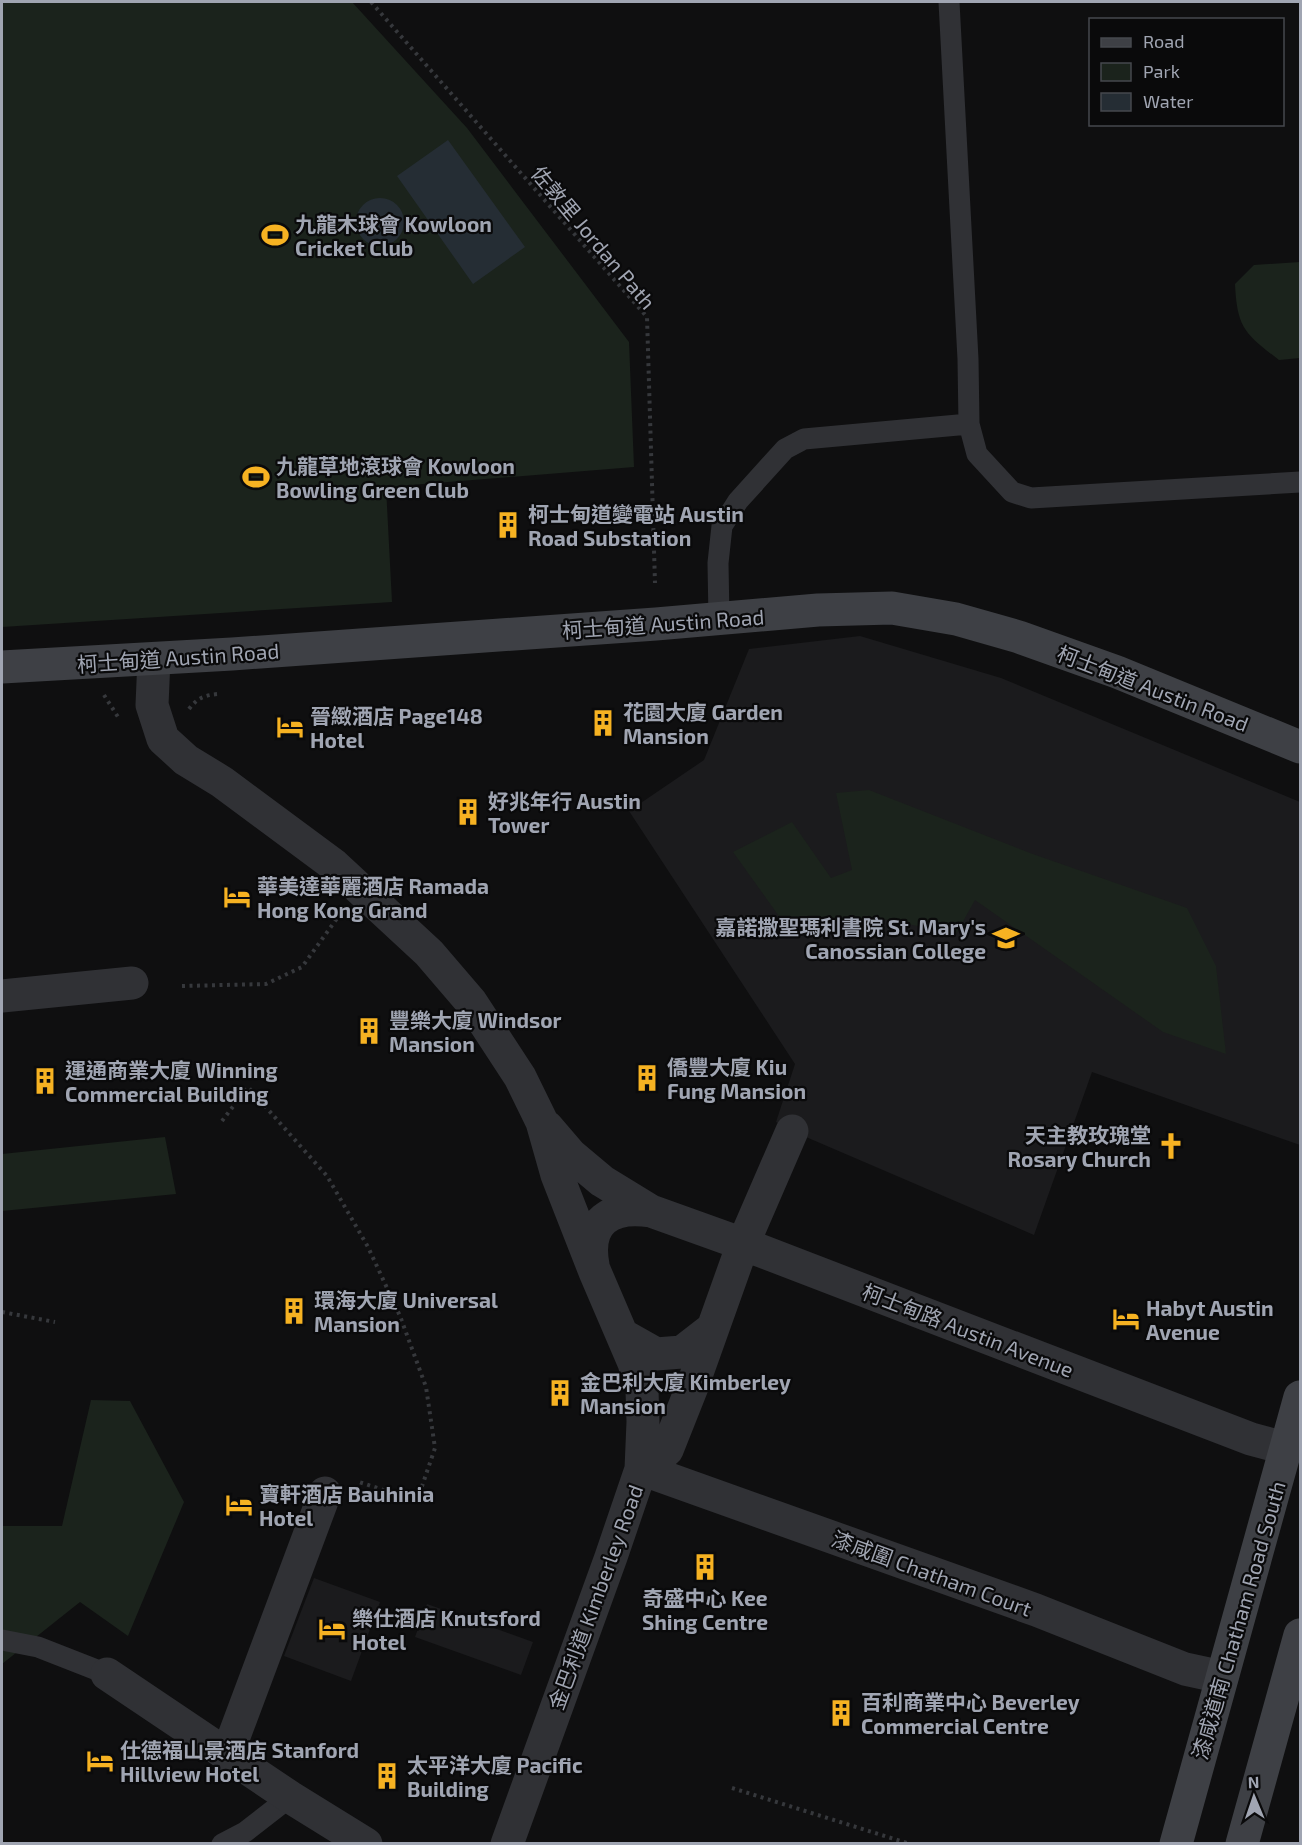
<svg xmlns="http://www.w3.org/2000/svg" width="1302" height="1845" viewBox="0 0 1302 1845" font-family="'Exo 2','Noto Sans TC',sans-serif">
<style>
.built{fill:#1b1b1d}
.green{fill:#1b231c}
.water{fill:#252d34}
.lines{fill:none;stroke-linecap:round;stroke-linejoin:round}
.path{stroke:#36383c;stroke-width:4;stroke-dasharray:3 4.5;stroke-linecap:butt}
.lane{stroke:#303135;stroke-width:21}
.street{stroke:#303135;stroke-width:33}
.secondary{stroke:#3e4045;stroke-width:33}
.labels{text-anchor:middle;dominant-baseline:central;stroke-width:4.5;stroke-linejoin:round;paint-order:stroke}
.poi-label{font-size:21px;font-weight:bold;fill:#a0a5b2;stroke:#0a0a0b;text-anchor:start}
.street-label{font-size:21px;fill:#a0a5b2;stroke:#0a0a0b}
</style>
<rect width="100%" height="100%" fill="#0f0f10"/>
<path class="built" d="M860 636 1001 678 1300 802V1145L1092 1072 1034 1235 792 1131 776 1122 795 1064 629 811 704 760 749 649Z
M314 1578 380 1602 351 1681 284 1656Z
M427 1604 533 1642 521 1675 415 1637Z"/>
<path class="green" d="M2 2H352L467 128 629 342 634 467 386 487 392 602 2 627Z
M1300 262V358L1279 360C1245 334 1237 328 1235 284L1254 265Z
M869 790 1030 853 1187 908 1216 966 1226 1054 1163 1032 975 900 956 934 874 917 786 926 733 852 792 822 831 878 852 870 836 793Z
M165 1137 176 1194 2 1211V1154Z
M91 1400 130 1401 184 1502 128 1636 80 1602 2 1664V1526H62Z"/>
<path class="water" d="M448 140 525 247 473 284 397 176Z
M356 222a24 24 0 1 1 48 0a24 24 0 1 1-48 0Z"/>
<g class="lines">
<path class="path" d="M371 2 647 317 655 583
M104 695 118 717
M189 709C197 698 205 695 218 694
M182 986 266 984 302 967 338 917
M222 1121 248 1087 327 1176 368 1247 400 1316 426 1387 435 1448 417 1501 356 1481
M2 1312 55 1322
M732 1788 910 1844"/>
<path class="lane" d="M949 2 968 359 969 424 977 454 1012 492 1031 498 1300 482
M719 619 718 563 722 526 738 501 785 449 804 439 969 424
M2 1640 38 1647 107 1674
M222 1844 245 1832 290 1797"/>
<path class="street" d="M154 659 152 705 163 739 186 760 222 782 334 865 429 953 471 1002 520 1077 542 1122 557 1175 595 1272 634 1363 642 1390 643 1422 641 1469 611 1557 507 1844
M2 996 132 983
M547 1127 571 1155 602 1181 651 1211
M593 1265C585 1221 611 1205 651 1211L743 1244 1251 1439 1285 1448
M624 1336 656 1354 682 1352 713 1328
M641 1469 1036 1610 1185 1669 1222 1677
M641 1469 667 1450 692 1387 743 1244 792 1131
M107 1674 290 1797 366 1844
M227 1755 325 1493"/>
<path class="secondary" d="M2 667 232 654 656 624 818 610 892 608 956 619 1019 637 1117 672 1300 747
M1176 1844 1300 1397
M1242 1844 1300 1635"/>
</g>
<defs>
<symbol id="stadium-bare" viewBox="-9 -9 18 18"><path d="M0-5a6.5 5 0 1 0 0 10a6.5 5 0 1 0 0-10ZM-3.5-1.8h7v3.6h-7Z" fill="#f6b222" stroke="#0a0a0b" stroke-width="2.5" paint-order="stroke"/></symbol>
<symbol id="building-bare" viewBox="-9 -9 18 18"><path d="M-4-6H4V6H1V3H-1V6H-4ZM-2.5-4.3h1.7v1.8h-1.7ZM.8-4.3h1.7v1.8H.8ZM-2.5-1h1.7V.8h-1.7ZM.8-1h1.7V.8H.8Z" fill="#f6b222" stroke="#0a0a0b" stroke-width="2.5" paint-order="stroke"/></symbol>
<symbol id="hotel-bare" viewBox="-9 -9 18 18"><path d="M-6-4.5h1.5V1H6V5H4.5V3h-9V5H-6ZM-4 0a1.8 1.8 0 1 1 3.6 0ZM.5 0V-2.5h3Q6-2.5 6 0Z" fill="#f6b222" stroke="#0a0a0b" stroke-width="2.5" paint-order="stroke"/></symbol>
<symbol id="school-bare" viewBox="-9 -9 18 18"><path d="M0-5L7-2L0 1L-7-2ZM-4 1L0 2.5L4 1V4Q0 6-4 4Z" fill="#f6b222" stroke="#0a0a0b" stroke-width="2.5" paint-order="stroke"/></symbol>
<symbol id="church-bare" viewBox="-9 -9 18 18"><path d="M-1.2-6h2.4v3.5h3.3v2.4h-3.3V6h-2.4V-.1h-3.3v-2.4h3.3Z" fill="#f6b222" stroke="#0a0a0b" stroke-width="2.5" paint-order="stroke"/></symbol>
</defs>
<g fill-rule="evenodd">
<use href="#stadium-bare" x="256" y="216" width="38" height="38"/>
<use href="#stadium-bare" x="237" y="458" width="38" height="38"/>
<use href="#building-bare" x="489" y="506" width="38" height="38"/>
<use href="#building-bare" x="584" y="704" width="38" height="38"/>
<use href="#hotel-bare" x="271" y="708" width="38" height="38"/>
<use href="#building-bare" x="449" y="793" width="38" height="38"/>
<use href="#hotel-bare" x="218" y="878" width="38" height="38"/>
<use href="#school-bare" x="987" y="919" width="38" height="38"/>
<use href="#building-bare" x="350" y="1012" width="38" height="38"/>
<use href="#building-bare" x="628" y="1059" width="38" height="38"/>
<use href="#building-bare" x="26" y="1062" width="38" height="38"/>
<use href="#church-bare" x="1152" y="1127" width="38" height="38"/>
<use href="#building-bare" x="275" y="1292" width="38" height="38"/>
<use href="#hotel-bare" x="1107" y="1300" width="38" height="38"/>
<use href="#building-bare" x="541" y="1374" width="38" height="38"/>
<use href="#hotel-bare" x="220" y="1486" width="38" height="38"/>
<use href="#building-bare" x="686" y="1548" width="38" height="38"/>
<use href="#hotel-bare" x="313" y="1610" width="38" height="38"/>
<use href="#building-bare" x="822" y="1694" width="38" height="38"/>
<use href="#hotel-bare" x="81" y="1742" width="38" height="38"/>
<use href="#building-bare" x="368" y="1757" width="38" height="38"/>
</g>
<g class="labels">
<g class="poi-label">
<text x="295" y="223">九龍木球會 Kowloon<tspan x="295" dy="24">Cricket Club</tspan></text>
<text x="276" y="465">九龍草地滾球會 Kowloon<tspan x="276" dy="24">Bowling Green Club</tspan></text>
<text x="528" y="513">柯士甸道變電站 Austin<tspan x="528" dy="24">Road Substation</tspan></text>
<text x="623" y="711">花園大廈 Garden<tspan x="623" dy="24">Mansion</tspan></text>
<text x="310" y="715">晉緻酒店 Page148<tspan x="310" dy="24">Hotel</tspan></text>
<text x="488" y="800">好兆年行 Austin<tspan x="488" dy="24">Tower</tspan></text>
<text x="257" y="885">華美達華麗酒店 Ramada<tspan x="257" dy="24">Hong Kong Grand</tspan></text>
<text x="986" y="926" text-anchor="end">嘉諾撒聖瑪利書院 St. Mary's<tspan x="986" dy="24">Canossian College</tspan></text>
<text x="389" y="1019">豐樂大廈 Windsor<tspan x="389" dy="24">Mansion</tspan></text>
<text x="667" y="1066">僑豐大廈 Kiu<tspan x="667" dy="24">Fung Mansion</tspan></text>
<text x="65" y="1069">運通商業大廈 Winning<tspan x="65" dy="24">Commercial Building</tspan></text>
<text x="1151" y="1134" text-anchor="end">天主教玫瑰堂<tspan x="1151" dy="24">Rosary Church</tspan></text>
<text x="314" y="1299">環海大廈 Universal<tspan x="314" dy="24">Mansion</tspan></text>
<text x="1146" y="1307">Habyt Austin<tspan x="1146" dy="24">Avenue</tspan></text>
<text x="580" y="1381">金巴利大廈 Kimberley<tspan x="580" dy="24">Mansion</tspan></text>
<text x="259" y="1493">寶軒酒店 Bauhinia<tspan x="259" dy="24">Hotel</tspan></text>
<text x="705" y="1597" text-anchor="middle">奇盛中心 Kee<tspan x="705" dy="24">Shing Centre</tspan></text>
<text x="352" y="1617">樂仕酒店 Knutsford<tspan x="352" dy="24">Hotel</tspan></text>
<text x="861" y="1701">百利商業中心 Beverley<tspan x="861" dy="24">Commercial Centre</tspan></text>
<text x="120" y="1749">仕德福山景酒店 Stanford<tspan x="120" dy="24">Hillview Hotel</tspan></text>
<text x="407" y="1764">太平洋大廈 Pacific<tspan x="407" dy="24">Building</tspan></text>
</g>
<g class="street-label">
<text transform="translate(594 237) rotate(50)">佐敦里 Jordan Path</text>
<text transform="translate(663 623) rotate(-4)">柯士甸道 Austin Road</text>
<text transform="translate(178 657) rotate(-4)">柯士甸道 Austin Road</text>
<text transform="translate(1153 688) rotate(21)">柯士甸道 Austin Road</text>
<text transform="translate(968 1330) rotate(21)">柯士甸路 Austin Avenue</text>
<text transform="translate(932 1573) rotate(20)">漆咸圍 Chatham Court</text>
<text transform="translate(595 1597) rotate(-70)">金巴利道 Kimberley Road</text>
<text transform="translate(1238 1620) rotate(-74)">漆咸道南 Chatham Road South</text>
</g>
</g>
<rect width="1302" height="1845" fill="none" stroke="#a0a5b2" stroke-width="6"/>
<rect x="1089" y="18" width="195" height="108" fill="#0a0a0b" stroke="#46484e" stroke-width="1.5"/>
<rect x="1101" y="38" width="30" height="9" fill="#3e4045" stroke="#46484e" stroke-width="1.5"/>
<text x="1143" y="48" font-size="18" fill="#a0a5b2">Road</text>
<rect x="1101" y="63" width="30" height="18" fill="#1b231c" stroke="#46484e" stroke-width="1.5"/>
<text x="1143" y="78" font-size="18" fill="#a0a5b2">Park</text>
<rect x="1101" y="93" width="30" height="18" fill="#252d34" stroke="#46484e" stroke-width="1.5"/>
<text x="1143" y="108" font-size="18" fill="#a0a5b2">Water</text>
<g transform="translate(1254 1797) rotate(358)" stroke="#0a0a0b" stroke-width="4.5" paint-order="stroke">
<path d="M0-4.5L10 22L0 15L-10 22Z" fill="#a0a5b2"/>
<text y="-9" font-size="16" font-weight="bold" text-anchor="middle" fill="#a0a5b2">N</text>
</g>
</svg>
